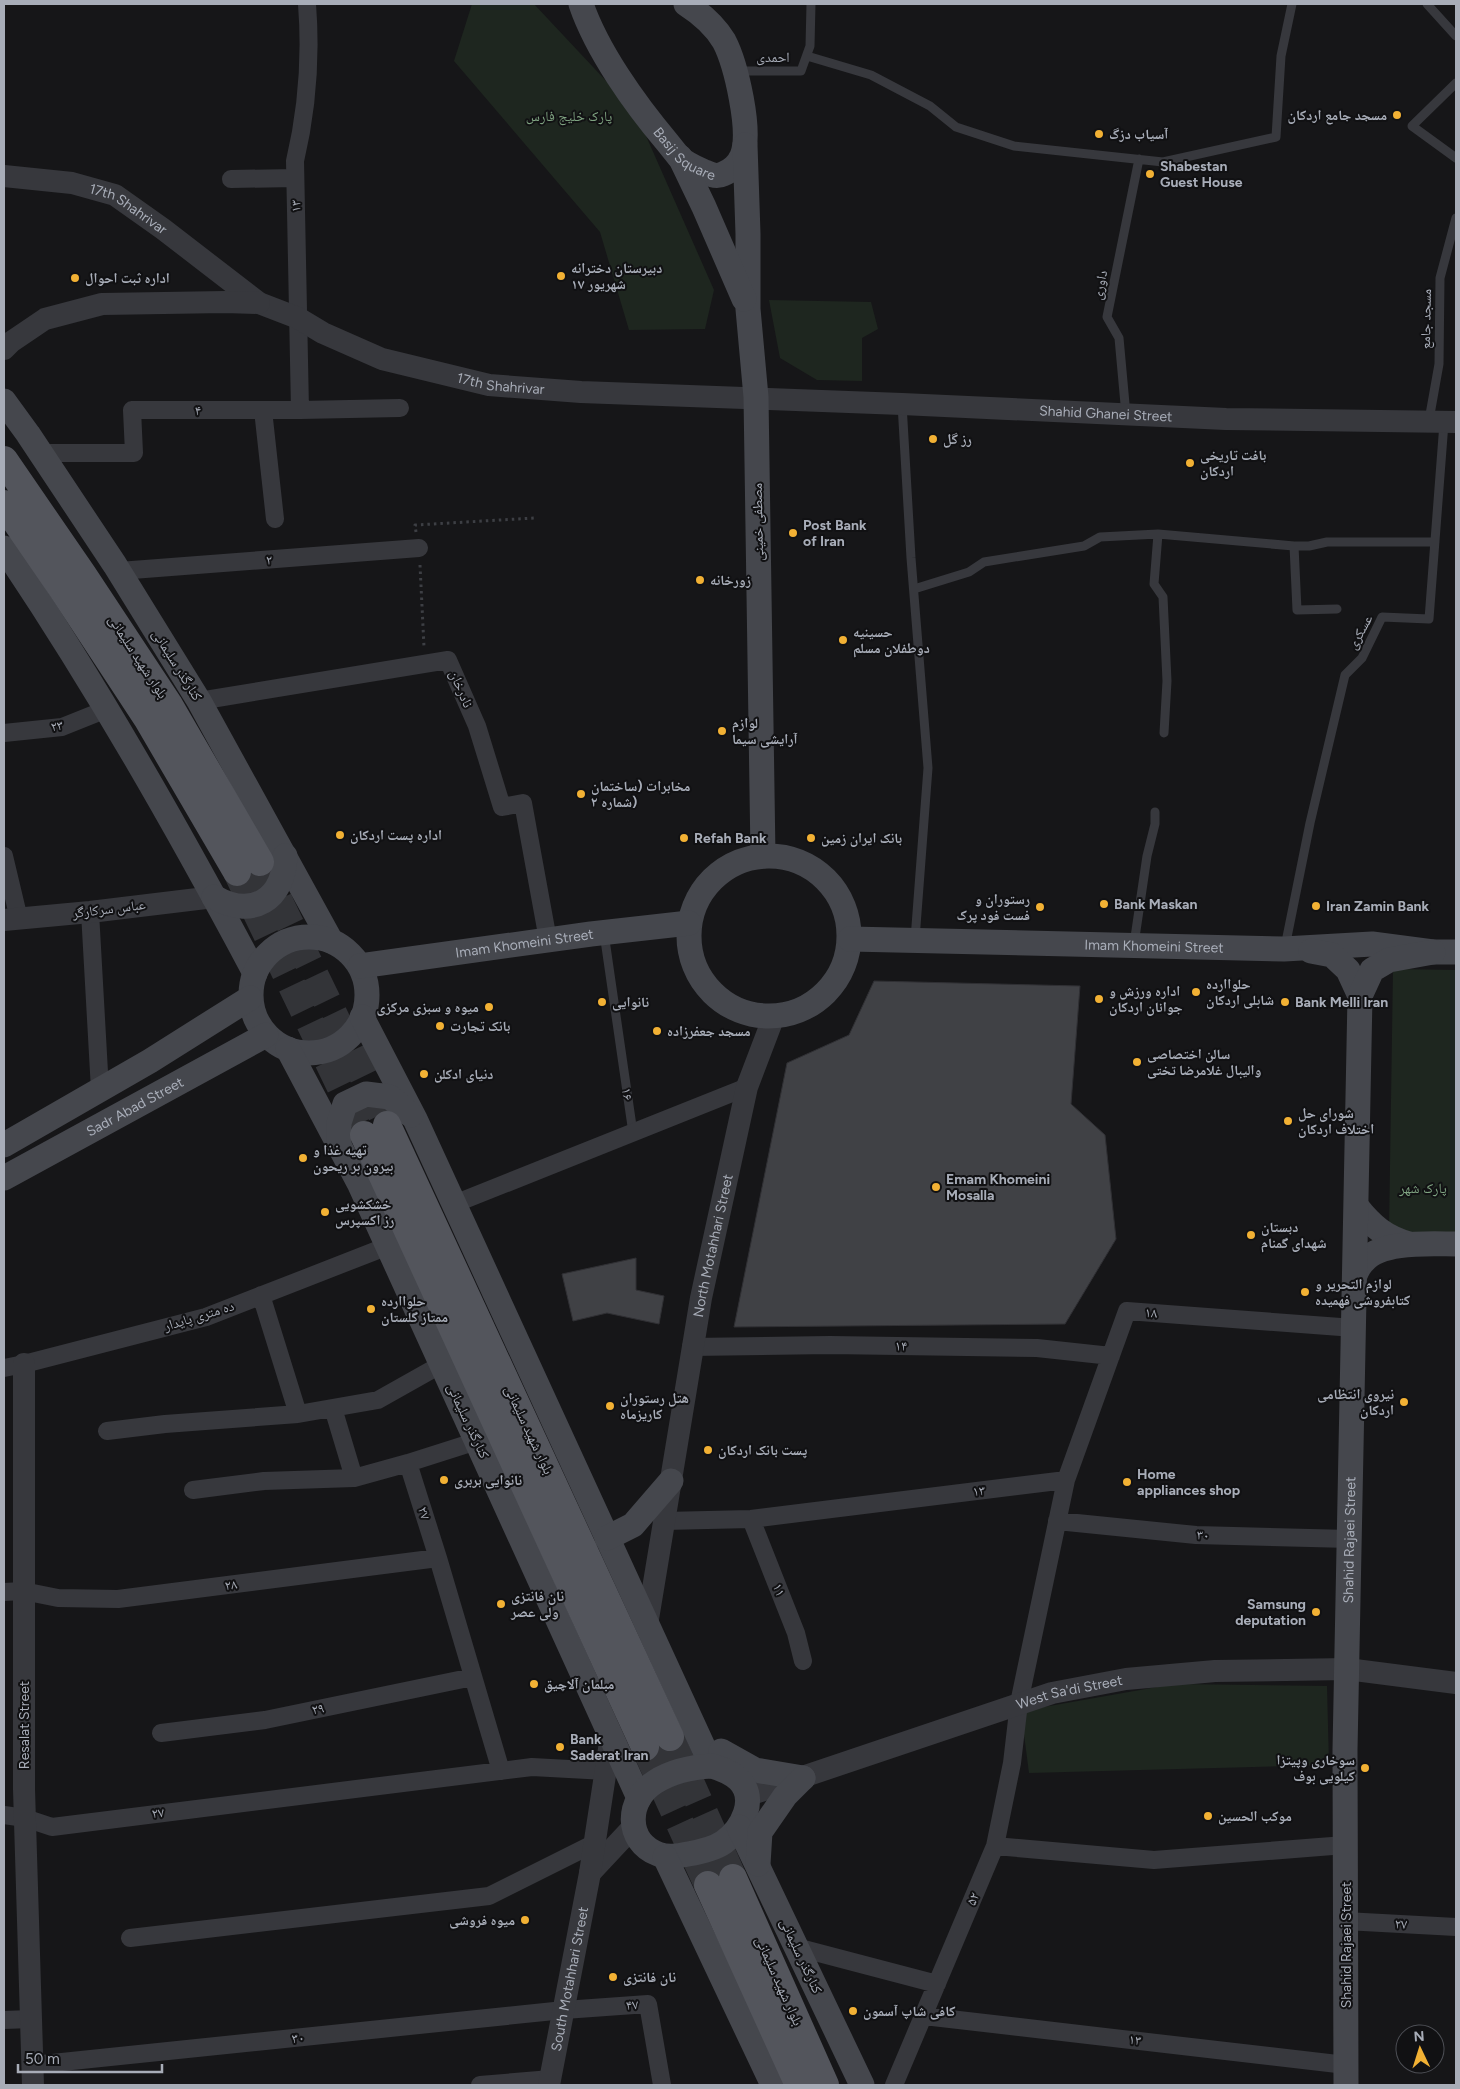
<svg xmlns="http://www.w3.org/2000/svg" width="1460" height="2089" viewBox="0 0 1460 2089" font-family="Figtree,'Noto Naskh Arabic',sans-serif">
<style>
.green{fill:#1e261f}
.building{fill:#404145;stroke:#303034}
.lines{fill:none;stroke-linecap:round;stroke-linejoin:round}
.primary-tunnel{stroke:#333438;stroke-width:28;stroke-dasharray:28 14;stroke-linecap:butt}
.path{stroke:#3d3f44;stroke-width:3;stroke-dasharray:2.5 4;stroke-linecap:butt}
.service{stroke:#37383d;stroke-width:9}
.minor{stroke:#37383d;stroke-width:18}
.tertiary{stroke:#37383d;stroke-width:22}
.secondary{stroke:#45474d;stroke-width:25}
.primary{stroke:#53555c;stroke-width:28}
.poi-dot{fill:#f2b134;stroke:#111113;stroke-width:2}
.labels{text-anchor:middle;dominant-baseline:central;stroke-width:4;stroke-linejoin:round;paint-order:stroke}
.street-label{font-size:14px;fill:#a8adb8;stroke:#111113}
.poi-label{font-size:14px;font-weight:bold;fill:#a8adb8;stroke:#111113;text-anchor:start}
.park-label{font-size:14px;fill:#7fa381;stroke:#111113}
</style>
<rect width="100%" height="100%" fill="#161618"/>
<path class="green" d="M472 4H534L608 83 643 129 714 290 705 329 629 330 600 232 454 61Z
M769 300 871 302 878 329 862 338V381L817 380 780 358Z
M1393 969 1456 970V1236L1389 1231Z
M1174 1684 1327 1686 1329 1765 1029 1773 1021 1711Z"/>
<path class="building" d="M874 981 1080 986 1071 1104 1105 1135 1116 1239 1065 1324 734 1327 787 1063 849 1035Z
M636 1258V1290L664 1296 659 1324 607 1313 573 1321 562 1274Z"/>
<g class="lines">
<path class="primary-tunnel" d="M260 862 387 1125
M237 872 364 1135
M670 1737 733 1878
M645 1747 708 1885"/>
<path class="path" d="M416 532 415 525 535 518
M420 565 424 647"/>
<path class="service" d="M1427 4 1456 36
M807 56 871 75 930 106 956 127 1014 146 1163 162 1276 137 1281 56 1292 4
M735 71H801L810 46 811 4
M1456 83 1412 126 1456 158
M902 404 911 558 928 768 915 939
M1126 415 1119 338 1107 317 1139 159
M1429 420 1439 364 1440 278 1456 218
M1158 534 1154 584 1163 597 1167 681 1164 733
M1294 546H1309L1327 542H1435
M914 589 969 572 984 562 1084 546 1100 537 1158 534 1294 546 1297 610 1337 609
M604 933 633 1133
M1134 944 1147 856 1155 824V812
M1285 947 1310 823 1345 675 1362 658 1382 617 1429 619 1444 423"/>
<path class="minor" d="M231 179 295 178
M263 410 275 519
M300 410 295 161C307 110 311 55 307 4
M41 453H134L132 410H300L400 408
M119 571 419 548
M199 701 448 660 477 726 502 807 523 803 548 940
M4 733 62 727 107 709
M4 856 19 919
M90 912 100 1090
M454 1204 747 1087
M261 1295 298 1414 378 1400 442 1364
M691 1347 830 1345 1037 1348 1111 1356
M4 1368 24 1364 206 1317 388 1246
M333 1408 354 1478
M107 1431 165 1424 298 1414
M408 1463 477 1441
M193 1490 264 1481 354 1478 408 1463 438 1558 501 1771
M751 1519 796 1633 803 1661
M664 1521 751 1519 1066 1480
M1057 1521 1196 1535 1350 1539
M4 1592 23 1591 58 1598 118 1599 438 1558
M161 1733 265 1720 473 1677
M4 1815 25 1818 52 1827 532 1767 606 1771
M995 1846 1154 1860 1345 1845
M1345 1921 1456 1927
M130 1938 489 1896 595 1843
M796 1947 937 1984
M924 2016 1346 2065
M4 2020 31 2019
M33 2065 564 2010 648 2004 662 2085
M480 2085 551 2079
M894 2085 995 1846 1012 1763 1019 1703 1066 1480 1127 1311 1354 1328"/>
<g class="tertiary">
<path id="s1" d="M4 176 72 183 115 195 163 229 259 303 298 318 323 333 382 359 489 385 581 392 902 404 1226 419 1456 422"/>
<path d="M4 349 11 342 45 319 102 304 225 302 259 303"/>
<path d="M4 920 90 912 214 897"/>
<path d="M24 1364V1789L33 2085"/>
<path id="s2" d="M647 1625 701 1298 747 1087 774 1016"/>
<path id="s3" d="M746 1796 1052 1693 1126 1679 1215 1671 1347 1669 1456 1683"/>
<path d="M590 1873 633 1827"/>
<path id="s4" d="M549 2085 590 1873 611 1736"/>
</g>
<g class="secondary">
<path id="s5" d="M581 4C597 51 635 104 667 142 671 147 675 152 679 157 686 164 696 168 705 172 711 175 717 177 723 174 731 171 739 164 742 156 752 132 736 64 724 41 715 26 700 13 686 4"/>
<path d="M745 145 748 234V309L756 397 763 856"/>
<path d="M680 157 704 207 744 299"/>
<path d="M4 401 28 434 115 565 199 701 331 941"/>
<path d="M4 548C97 686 177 827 255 973"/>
<circle cx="769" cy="936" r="80"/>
<path d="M214 897C252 919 284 900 285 856"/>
<circle cx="309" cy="995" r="58"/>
<path id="s6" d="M850 939 1284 949 1372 944 1433 952H1456"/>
<path d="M1311 951 1332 955 1348 970 1360 996"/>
<path id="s7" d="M360 966 591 934 689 923"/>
<path d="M362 1017 415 1119 712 1766"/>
<path d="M288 1049 360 1185 639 1798"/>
<path d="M339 1144V1123L345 1104 366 1094 390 1097 411 1115"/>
<path d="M4 1145 150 1061 250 998"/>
<path id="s8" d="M4 1178 266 1035"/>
<path d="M1357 1207C1372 1226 1385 1237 1409 1244"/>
<path d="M1355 1275C1357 1271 1359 1266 1363 1262 1380 1240 1431 1244 1456 1244"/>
<path d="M607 1538 633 1525 671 1481"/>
<path d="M721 1751 755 1770 803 1778"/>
<path d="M712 1766C722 1769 731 1772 739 1780 758 1799 742 1829 724 1842 714 1849 700 1852 688 1854 678 1856 668 1858 658 1854 625 1841 626 1800 655 1782 672 1771 692 1767 712 1766Z"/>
<path d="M739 1827 862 2085"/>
<path d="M665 1857 773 2085"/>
<path d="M758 1864 760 1832 785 1796 803 1778"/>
<path id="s9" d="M1346 2085 1345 1750 1360 996 1372 970 1389 960 1433 952"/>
</g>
<path class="primary" d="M4 460 83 575 169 705 260 862
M4 504 61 587 147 718 237 872
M387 1125 670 1737
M364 1135 645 1747
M733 1878 825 2085
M708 1885 799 2085"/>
</g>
<g class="poi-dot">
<circle cx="1397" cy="115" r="5"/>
<circle cx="1099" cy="134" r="5"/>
<circle cx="1150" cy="174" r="5"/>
<circle cx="561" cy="276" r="5"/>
<circle cx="75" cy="278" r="5"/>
<circle cx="933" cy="439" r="5"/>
<circle cx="1190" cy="463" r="5"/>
<circle cx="793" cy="533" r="5"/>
<circle cx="700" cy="580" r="5"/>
<circle cx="843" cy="640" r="5"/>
<circle cx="722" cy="731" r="5"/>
<circle cx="581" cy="794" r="5"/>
<circle cx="340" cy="835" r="5"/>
<circle cx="684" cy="838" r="5"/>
<circle cx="811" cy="838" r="5"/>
<circle cx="1104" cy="904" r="5"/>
<circle cx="1316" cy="906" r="5"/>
<circle cx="1040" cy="907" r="5"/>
<circle cx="1196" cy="992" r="5"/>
<circle cx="1099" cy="999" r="5"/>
<circle cx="602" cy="1002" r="5"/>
<circle cx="1285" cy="1002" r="5"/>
<circle cx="489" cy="1007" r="5"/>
<circle cx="440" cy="1026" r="5"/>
<circle cx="657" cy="1031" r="5"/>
<circle cx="1137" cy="1062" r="5"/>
<circle cx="424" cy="1074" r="5"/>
<circle cx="1288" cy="1121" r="5"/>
<circle cx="303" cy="1158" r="5"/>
<circle cx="936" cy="1187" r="5"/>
<circle cx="325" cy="1212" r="5"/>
<circle cx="1251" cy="1235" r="5"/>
<circle cx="1305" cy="1292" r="5"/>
<circle cx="371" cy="1309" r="5"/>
<circle cx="1404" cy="1402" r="5"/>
<circle cx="610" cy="1406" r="5"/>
<circle cx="708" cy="1450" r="5"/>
<circle cx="444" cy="1480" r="5"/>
<circle cx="1127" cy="1482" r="5"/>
<circle cx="501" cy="1604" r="5"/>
<circle cx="1316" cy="1612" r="5"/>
<circle cx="534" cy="1684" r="5"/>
<circle cx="560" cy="1747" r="5"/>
<circle cx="1365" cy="1768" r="5"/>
<circle cx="1208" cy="1816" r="5"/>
<circle cx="525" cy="1920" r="5"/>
<circle cx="613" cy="1977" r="5"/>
<circle cx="853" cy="2011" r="5"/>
</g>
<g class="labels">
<g class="street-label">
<text x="773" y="57">احمدی</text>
<text stroke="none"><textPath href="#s5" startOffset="185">Basij Square</textPath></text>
<text transform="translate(296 206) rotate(-91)">۱۳</text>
<text stroke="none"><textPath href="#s1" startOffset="131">17th Shahrivar</textPath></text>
<text transform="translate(1100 285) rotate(-79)">داوری</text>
<text transform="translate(1426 319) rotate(-89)">مسجد جامع</text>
<text stroke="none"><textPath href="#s1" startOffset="550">17th Shahrivar</textPath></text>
<text x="198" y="410">۴</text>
<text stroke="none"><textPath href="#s1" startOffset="1156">Shahid Ghanei Street</textPath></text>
<text transform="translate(758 522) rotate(-91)">مصطفی خمینی</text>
<text transform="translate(269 560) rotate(-4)">۲</text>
<text transform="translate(1360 632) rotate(-61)">عسکری</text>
<text transform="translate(138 657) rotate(57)">بلوار شهید سلیمانی</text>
<text transform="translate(177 665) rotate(58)">کنارگذر سلیمانی</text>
<text transform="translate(461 689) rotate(67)">نادرخان</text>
<text transform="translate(57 726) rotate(-11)">۲۳</text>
<text transform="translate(109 909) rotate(-7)">عباس سرکارگر</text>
<text stroke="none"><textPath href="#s7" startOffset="166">Imam Khomeini Street</textPath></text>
<text stroke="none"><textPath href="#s6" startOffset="304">Imam Khomeini Street</textPath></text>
<text transform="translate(627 1094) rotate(82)">۱۶</text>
<text stroke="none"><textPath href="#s8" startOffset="149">Sadr Abad Street</textPath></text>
<text stroke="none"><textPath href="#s2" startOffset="385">North Motahhari Street</textPath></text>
<text transform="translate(1151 1313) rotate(4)">۱۸</text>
<text transform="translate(199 1316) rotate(-17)">ده متری پایدار</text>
<text transform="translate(901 1346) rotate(1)">۱۴</text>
<text transform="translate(468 1421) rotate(65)">کنارگذر سلیمانی</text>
<text transform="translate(529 1430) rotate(65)">بلوار شهید سلیمانی</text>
<text transform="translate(979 1491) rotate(-7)">۱۳</text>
<text transform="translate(424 1513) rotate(72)">۲۷</text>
<text transform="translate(1203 1535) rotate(3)">۳۰</text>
<text stroke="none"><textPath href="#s9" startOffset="545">Shahid Rajaei Street</textPath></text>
<text transform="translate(231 1585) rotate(-7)">۲۸</text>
<text transform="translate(779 1590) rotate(68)">۱۱</text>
<text stroke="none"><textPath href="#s3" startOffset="340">West Sa'di Street</textPath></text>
<text transform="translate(318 1709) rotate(-11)">۲۹</text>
<text transform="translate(24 1725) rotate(-90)">Resalat Street</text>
<text transform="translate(158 1813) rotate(-7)">۲۷</text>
<text transform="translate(973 1899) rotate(-67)">۵۲</text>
<text transform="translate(1401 1924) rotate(3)">۲۷</text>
<text transform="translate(1346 1945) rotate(-90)">Shahid Rajaei Street</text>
<text transform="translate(801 1956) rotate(65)">کنارگذر سلیمانی</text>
<text stroke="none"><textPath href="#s4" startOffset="108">South Motahhari Street</textPath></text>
<text transform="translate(779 1981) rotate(66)">بلوار شهید سلیمانی</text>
<text transform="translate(632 2005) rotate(-5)">۴۷</text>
<text transform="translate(298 2038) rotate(-6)">۳۰</text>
<text transform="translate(1135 2040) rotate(7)">۱۳</text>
</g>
<g class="poi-label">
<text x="1387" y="115" text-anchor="end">مسجد جامع اردکان</text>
<text x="1109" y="134">آسیاب دزگ</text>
<text x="1160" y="166">Shabestan<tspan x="1160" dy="16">Guest House</tspan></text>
<text x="571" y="268">دبیرستان دخترانه<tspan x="571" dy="16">۱۷ شهریور</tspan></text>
<text x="85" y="278">اداره ثبت احوال</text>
<text x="943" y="439">رز گل</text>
<text x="1200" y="455">بافت تاریخی<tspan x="1200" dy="16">اردکان</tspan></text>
<text x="803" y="525">Post Bank<tspan x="803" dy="16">of Iran</tspan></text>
<text x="710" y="580">زورخانه</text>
<text x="853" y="632">حسینیه<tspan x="853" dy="16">دوطفلان مسلم</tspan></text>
<text x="732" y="723">لوازم<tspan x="732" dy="16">آرایشی سیما</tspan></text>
<text x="591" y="786">مخابرات (ساختمان<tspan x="591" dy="16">شماره ۲)</tspan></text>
<text x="350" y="835">اداره پست اردکان</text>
<text x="694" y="838">Refah Bank</text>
<text x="821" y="838">بانک ایران زمین</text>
<text x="1030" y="899" text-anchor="end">رستوران و<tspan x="1030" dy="16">فست فود پرک</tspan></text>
<text x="1114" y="904">Bank Maskan</text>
<text x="1326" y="906">Iran Zamin Bank</text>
<text x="1206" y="984">حلواارده<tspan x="1206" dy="16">شابلی اردکان</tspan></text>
<text x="1109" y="991">اداره ورزش و<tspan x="1109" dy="16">جوانان اردکان</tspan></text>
<text x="612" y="1002">نانوایی</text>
<text x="1295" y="1002">Bank Melli Iran</text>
<text x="479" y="1007" text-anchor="end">میوه و سبزی مرکزی</text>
<text x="450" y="1026">بانک تجارت</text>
<text x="667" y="1031">مسجد جعفرزاده</text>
<text x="1147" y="1054">سالن اختصاصی<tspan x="1147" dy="16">والیبال غلامرضا تختی</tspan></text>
<text x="434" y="1074">دنیای ادکلن</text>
<text x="1298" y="1113">شورای حل<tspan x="1298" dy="16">اختلاف اردکان</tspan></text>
<text x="313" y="1150">تهیه غذا و<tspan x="313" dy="16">بیرون بر ریحون</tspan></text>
<text x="946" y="1179">Emam Khomeini<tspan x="946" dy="16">Mosalla</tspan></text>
<text x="335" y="1204">خشکشویی<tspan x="335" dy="16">رز اکسپرس</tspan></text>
<text x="1261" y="1227">دبستان<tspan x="1261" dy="16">شهدای گمنام</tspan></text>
<text x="1315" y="1284">لوازم التحریر و<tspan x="1315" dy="16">کتابفروشی فهمیده</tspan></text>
<text x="381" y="1301">حلواارده<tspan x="381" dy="16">ممتاز گلستان</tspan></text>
<text x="1394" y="1394" text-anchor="end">نیروی انتظامی<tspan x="1394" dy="16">اردکان</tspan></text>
<text x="620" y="1398">هتل رستوران<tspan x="620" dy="16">کاریزماه</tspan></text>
<text x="718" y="1450">پست بانک اردکان</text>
<text x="1137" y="1474">Home<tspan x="1137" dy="16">appliances shop</tspan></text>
<text x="454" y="1480">نانوایی بربری</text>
<text x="511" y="1596">نان فانتزی<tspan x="511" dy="16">ولی عصر</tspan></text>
<text x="1306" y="1604" text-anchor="end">Samsung<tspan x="1306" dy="16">deputation</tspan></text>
<text x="544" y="1684">مبلمان آلاچیق</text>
<text x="570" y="1739">Bank<tspan x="570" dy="16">Saderat Iran</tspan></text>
<text x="1355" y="1760" text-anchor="end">سوخاری وپیتزا<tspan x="1355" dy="16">کیلویی بوف</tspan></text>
<text x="1218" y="1816">موکب الحسین</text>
<text x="515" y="1920" text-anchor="end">میوه فروشی</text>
<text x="623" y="1977">نان فانتزی</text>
<text x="863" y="2011">کافی شاپ آسمون</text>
</g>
<g class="park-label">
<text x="569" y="116">پارک خلیج فارس</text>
<text x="1423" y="1188">پارک شهر</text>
</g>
</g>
<rect width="1460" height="2089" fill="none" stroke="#a8adb8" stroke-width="10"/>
<g transform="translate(1420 2049) rotate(356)"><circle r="24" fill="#111113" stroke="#4d4f55"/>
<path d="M0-4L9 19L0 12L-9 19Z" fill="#f2b134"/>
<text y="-8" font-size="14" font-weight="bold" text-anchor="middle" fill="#a8adb8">N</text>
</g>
<path d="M18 2064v8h144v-8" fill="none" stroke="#a8adb8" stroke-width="2.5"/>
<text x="25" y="2064" font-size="15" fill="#a8adb8" stroke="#111113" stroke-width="4" paint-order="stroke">50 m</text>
</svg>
